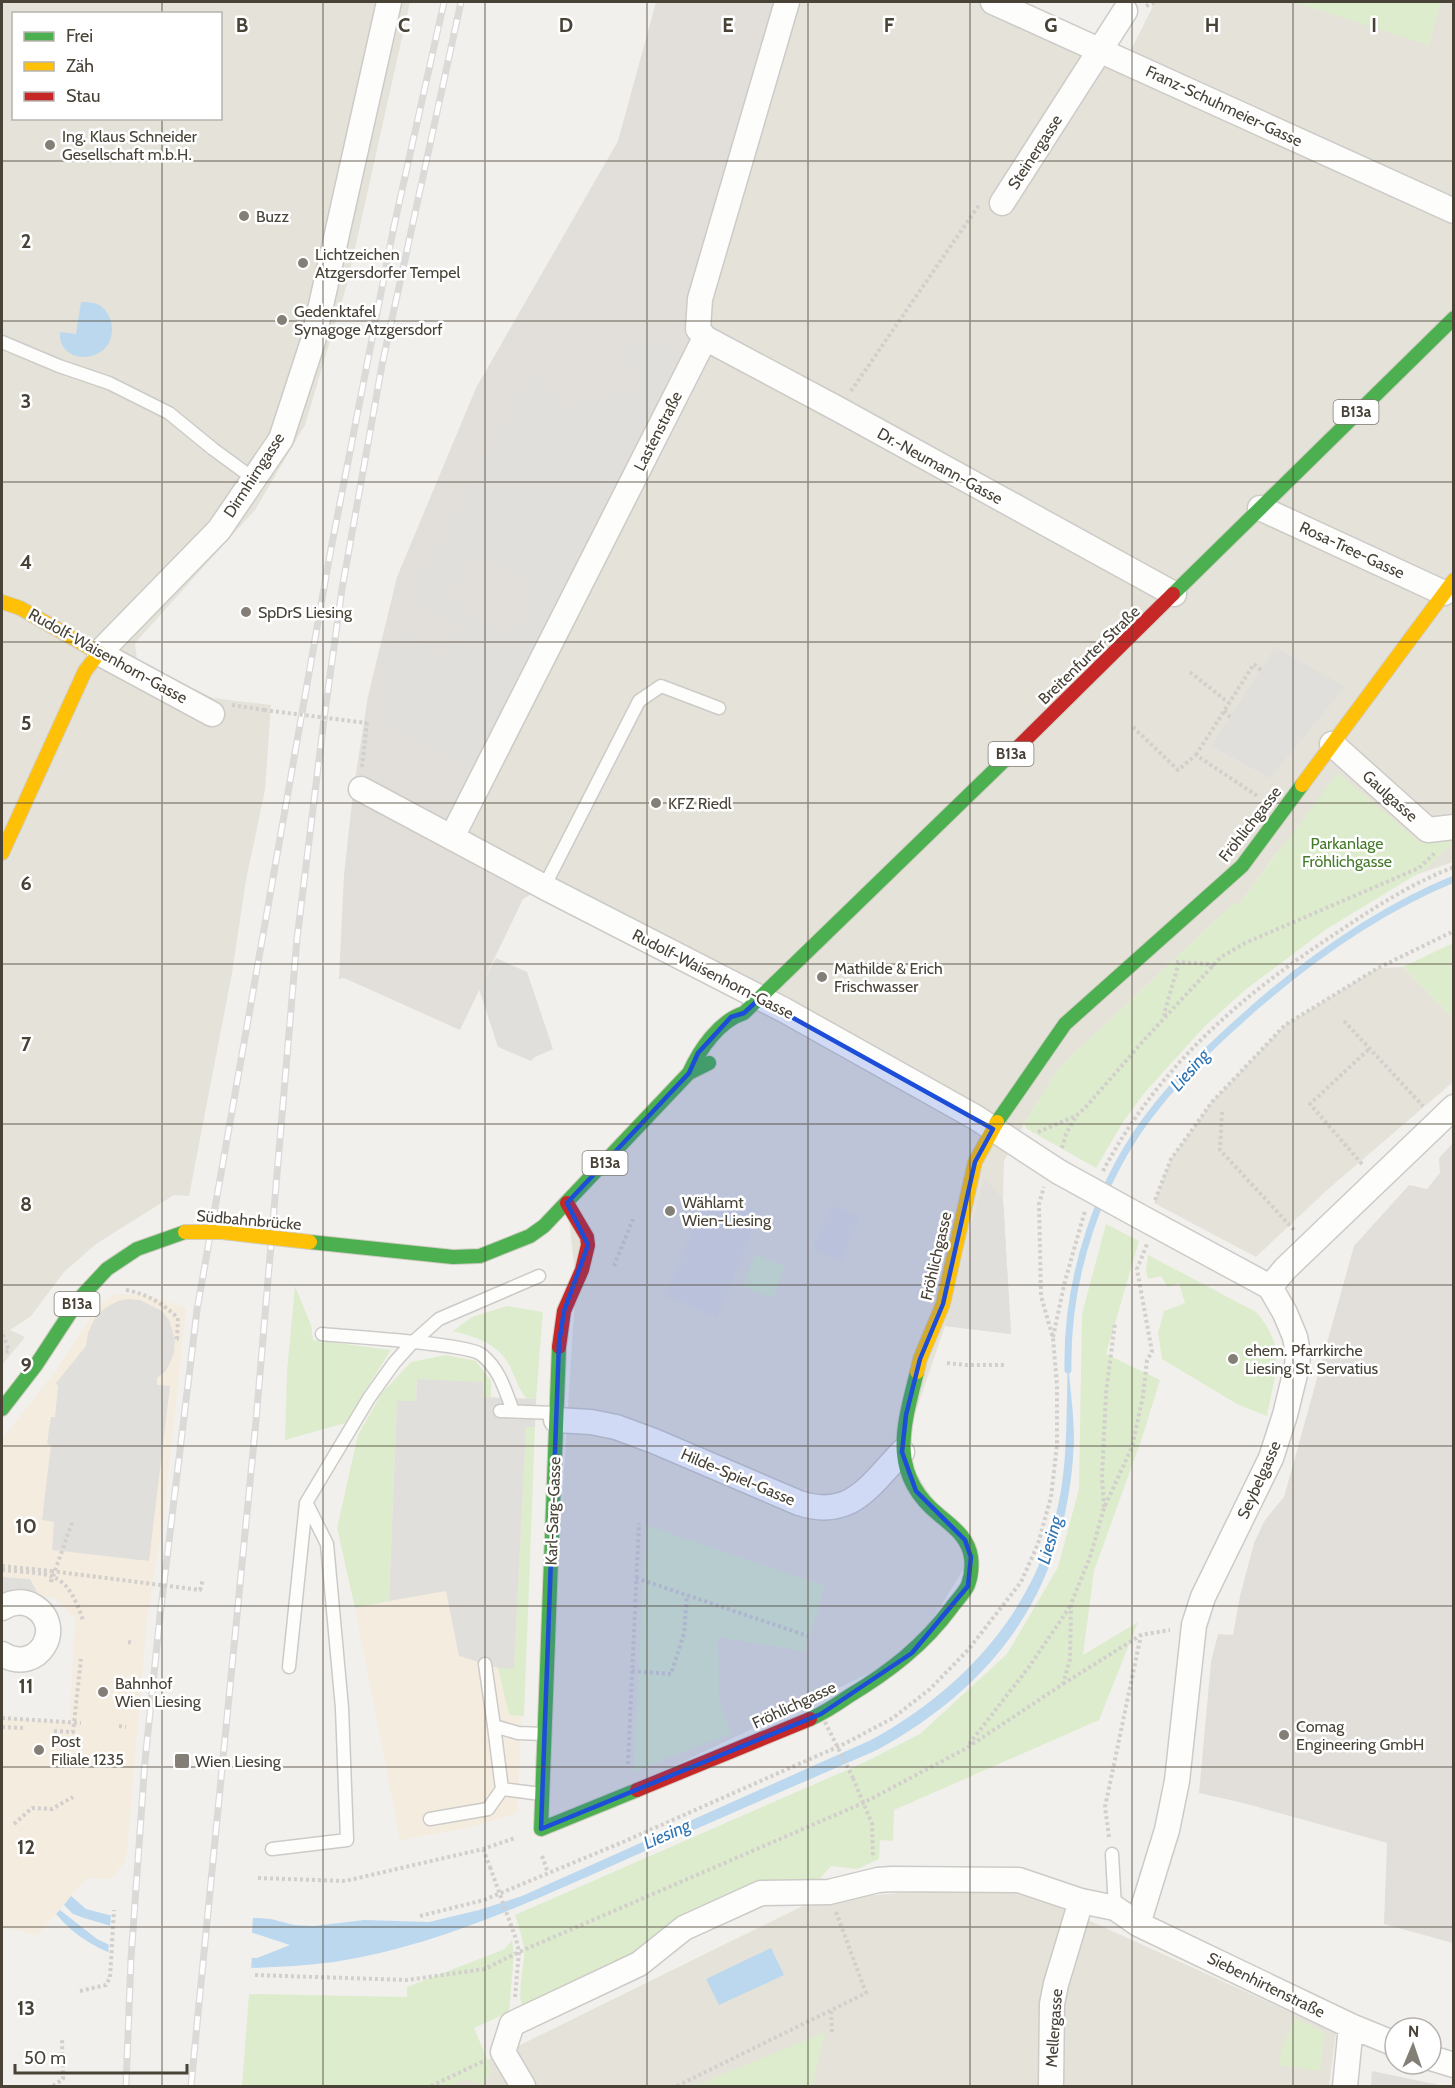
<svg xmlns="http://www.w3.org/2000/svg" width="1455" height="2088" viewBox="0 0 1455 2088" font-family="Cabin,sans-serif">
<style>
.residential{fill:#e5e2d9;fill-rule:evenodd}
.commercial{fill:#f4ecdf}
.industrial{fill:#e2dfda}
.green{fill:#ddeccd}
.parking{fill:#e1dfdc;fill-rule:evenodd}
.water{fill:#bcd8ef}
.pier{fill:#f1f0ec}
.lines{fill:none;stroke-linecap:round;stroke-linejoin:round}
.stream{stroke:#bcd8ef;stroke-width:7}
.lane-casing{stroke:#cdcbc7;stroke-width:15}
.street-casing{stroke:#cdcbc7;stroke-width:27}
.fast-casing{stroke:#d1cdc3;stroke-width:16}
.slow-casing{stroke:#d1cdc3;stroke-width:16}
.jam-casing{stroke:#d1cdc3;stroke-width:16}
.path{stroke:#d2cfcc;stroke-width:4;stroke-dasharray:3 3;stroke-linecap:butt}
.lane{stroke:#fdfdfc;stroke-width:12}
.street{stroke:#fdfdfc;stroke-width:24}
.fast{stroke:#4caf50;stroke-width:14}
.slow{stroke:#ffc107;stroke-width:14}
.jam{stroke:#c62828;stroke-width:14}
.rail-casing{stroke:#dadad9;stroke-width:7}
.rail{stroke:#fff;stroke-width:4.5;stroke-dasharray:14;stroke-linecap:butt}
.street-bridge-casing{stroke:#cdcbc7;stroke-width:27;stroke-linecap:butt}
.slow-bridge-casing{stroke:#d3cdba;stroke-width:16;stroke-linecap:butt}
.path-bridge{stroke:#d2cfcc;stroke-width:4;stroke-dasharray:3 3;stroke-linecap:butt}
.street-bridge{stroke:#fdfdfc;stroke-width:24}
.slow-bridge{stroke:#ffc107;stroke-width:14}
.marked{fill:#1d4ed8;fill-opacity:0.2;stroke:#1d4ed8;stroke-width:4.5;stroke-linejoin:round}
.grid{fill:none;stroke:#484237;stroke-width:1.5;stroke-opacity:0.55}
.poi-dot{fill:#837f76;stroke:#fff;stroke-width:2}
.labels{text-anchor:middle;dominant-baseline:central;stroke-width:5;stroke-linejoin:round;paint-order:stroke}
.shield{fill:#fff;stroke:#7f7b73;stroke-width:1.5}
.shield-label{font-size:15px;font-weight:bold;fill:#484237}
.street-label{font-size:16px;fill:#484237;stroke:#fff}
.poi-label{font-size:16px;fill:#484237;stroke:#fff;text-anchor:start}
.park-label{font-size:16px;fill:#457a2a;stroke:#fff}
.water-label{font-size:18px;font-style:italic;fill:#3176b4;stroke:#fff}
.grid-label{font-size:20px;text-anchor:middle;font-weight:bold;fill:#484237;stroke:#fff;stroke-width:5;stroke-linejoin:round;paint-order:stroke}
</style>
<rect width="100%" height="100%" fill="#f1f0ec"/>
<path class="residential" d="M2 2H410L347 284 305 425 255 510 135 643 137 660 213 698 271 705 265 790 246 880 232 973 189 1196 174 1195 96 1244 64 1272 31 1316 10 1330 25 1337 2 1365ZM14 14H220V118H14Z
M787 2H1004L1129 54 1155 2H1453V862L1312 910 1277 853 1239 904H1233L1061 1066 1026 1120 1004 1161 1003 1199 1011 1334 945 1326 902 1452 971 1557 912 1653 541 1829 576 1281 567 1203 758 999 452 837Z
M1403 967 1453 1018V1082L1326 1191 1256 1257 1154 1203 1171 1159 1212 1102 1285 1025 1378 968Z
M1009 1884 1336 2033 1329 2086H431L514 2048 815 1900Z"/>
<path class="commercial" d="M117 1294 150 1296 186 1308 164 1513 147 1618 126 1860 112 1879 87 1878 37 1935 7 1928 2 1924V1718L73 1722 70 1718 75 1619 55 1598 2 1594V1439L53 1374 102 1302Z
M483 1397 536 1399 517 1813 468 1828 400 1840 355 1608 389 1601Z"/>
<path class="industrial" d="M656 2H787L699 342 452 837 544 887 523 899 460 1030 344 978 339 979 344 875 353 793 368 696 397 577 476 388 618 141Z
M1453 1143V1943L1384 1924 1387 1843 1243 1803 1199 1793 1211 1662 1218 1634 1233 1635 1240 1596 1254 1543 1265 1520 1284 1497 1354 1246 1409 1185 1427 1189 1440 1173 1439 1158Z"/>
<path class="green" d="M1293 2H1441L1429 45Z
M1338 773 1421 843 1424 839 1453 835V842L1427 868 1325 930 1245 990 1205 1026 1146 1091 1123 1122 1096 1168 1027 1129 1024 1124 1026 1120 1061 1066 1233 904H1239Z
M1453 943V1018L1403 967Z
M1106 1224 1139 1241 1106 1354 1160 1380 1143 1435 1094 1571 1083 1655 1138 1622 1099 1720 894 1810 893 1841 880 1840 879 1859 857 1869 831 1866 818 1881 636 1957 537 2005 521 2004C519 1988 522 1974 524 1957 525 1943 519 1928 515 1915L863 1763 920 1734 1007 1654 1058 1567 1079 1489 1082 1314Z
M755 1255 785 1266 773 1298 743 1287Z
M1148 1255 1256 1312C1288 1349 1275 1372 1267 1416L1237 1404 1162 1359 1158 1333 1164 1311 1185 1303 1179 1283 1168 1287 1161 1276 1148 1279 1146 1271Z
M295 1286 311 1325 313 1340 391 1350 345 1423 285 1440 287 1371Z
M507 1306 543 1312 536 1399H527C516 1387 514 1370 504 1357 491 1341 472 1336 453 1331L472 1317Z
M446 1355 476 1361 491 1381V1397H483V1383L417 1379 416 1402 397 1401 389 1601 355 1608 337 1528 358 1435 381 1394 411 1362Z
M526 1426 535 1427 524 1716 509 1715 498 1668H514Z
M646 1525 825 1586 805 1651 718 1637 719 1699 732 1733 634 1771Z
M512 1940 514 1954 509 2012 474 2028 492 2071 483 2085 465 2079 449 2086H242L249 1994 407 1997V1987L505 1949Z
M1295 2018 1325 2033 1320 2071 1279 2065 1282 2047Z
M825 2032 812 2086H695Z"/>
<path class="parking" d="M661 338 679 354 469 771 377 719 395 633 405 634 429 645 428 651 442 657 457 625 407 602 529 374 546 369 555 410 637 390 628 354 620 356 618 348ZM473 553 533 586 528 596 532 598 513 634 449 600Z
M1275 647 1345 687 1270 778 1211 746Z
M496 958 527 972 553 1049 535 1057 531 1061 498 1047 479 989Z
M984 1178 1003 1199 1011 1334 945 1326Z
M708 1191 760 1212 717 1318 665 1296Z
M831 1205 860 1217 841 1262 812 1250Z
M128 1299 140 1300 162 1311 169 1320 175 1339 174 1352 170 1363 165 1372 157 1378V1385L170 1386 149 1561 52 1550 54 1522 42 1520 51 1445 47 1444 49 1429 51 1417H55L58 1386 56 1383 86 1346 88 1333 96 1316 105 1308 118 1301Z
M417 1379 483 1382V1397L536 1399 535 1427H526L514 1669 498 1668 459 1656 446 1591 389 1601 397 1401H416Z
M2 1577 30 1579 39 1595 2 1592Z
M1372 2071 1444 2086H1371Z"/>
<path class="water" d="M81 302C87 302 93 302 99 305 114 314 117 338 103 350 86 364 58 356 60 332L76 334Z
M1068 1362C1070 1387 1074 1414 1074 1439 1069 1583 1001 1682 877 1750 797 1785 716 1820 636 1855 539 1898 440 1946 334 1962 295 1967 256 1968 217 1969 158 1969 96 1962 56 1914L60 1910 97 1939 116 1948 140 1955 257 1958 290 1945 253 1933 118 1928 84 1918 73 1914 64 1905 71 1896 86 1909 109 1915 257 1918 271 1919 294 1925 314 1926 364 1920 429 1922 479 1910 522 1896 871 1740C969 1686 1042 1603 1061 1490 1068 1449 1066 1404 1068 1362Z
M771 1948 784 1975 719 2005 706 1979Z"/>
<path class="pier" d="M111 1913 253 1916 252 1936 118 1931 110 1929Z
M109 1941 141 1952 155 1954 252 1955 251 1971 180 1972 138 1966 108 1957Z"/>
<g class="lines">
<path class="stream" d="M1068 1370C1066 1279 1098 1179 1156 1107 1185 1070 1220 1038 1255 1007 1314 956 1381 909 1454 879"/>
<defs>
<path id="lane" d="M2 342 59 366 109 383 169 413 213 449 254 479
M544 887 639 701 661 686 719 708
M322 1334C349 1337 468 1343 482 1355 500 1370 505 1390 513 1411
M500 1411 555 1413
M485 1664 494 1726
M289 1667 306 1503 369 1398 394 1363 412 1343 439 1319 539 1276
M541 1794 502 1789 494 1726 518 1733 544 1734
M430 1819 488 1809 502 1789
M272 1849 347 1840 342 1708 327 1544 307 1504
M1112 1854 1115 1908"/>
<path id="street" d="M787 2 700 299 698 329 705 338 838 409 1174 594
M993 2 1454 211
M1002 203 1125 11
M1260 508 1444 593
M212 714 99 653 219 530 281 439 313 341 389 2
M1332 744 1428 830 1454 827
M361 789 550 890 784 1010 975 1117 1059 1172
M452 837 705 338
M1139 1216 1270 1287
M1270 1287 1285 1269 1454 1107
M556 1420 591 1422 616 1427 654 1441 799 1503C851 1520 869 1486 902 1452
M2 1608C11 1602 22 1600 33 1606 67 1626 38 1676 2 1654
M1138 1924 1167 1830 1177 1781 1194 1625 1203 1597 1271 1458 1285 1415 1297 1366 1298 1353 1295 1337 1285 1313 1270 1287
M1431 2058 1454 2065
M523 2086 503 2052 512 2024 639 1964 684 1928 761 1893 829 1892 878 1880 892 1879 1019 1880 1081 1901 1115 1908 1138 1924 1351 2026 1395 2044
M1051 2086 1052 2004 1056 1984 1081 1901
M1345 2086 1351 2026"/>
<path id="fast" d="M1173 594 1454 318
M689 1073C700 1049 719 1021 744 1013L1011 754
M997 1122 1065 1024 1242 866 1302 785
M310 1242 453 1257 480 1256 530 1236 544 1226 689 1073 709 1063
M559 1347 541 1829 637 1790
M2 1409 36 1365 80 1298 107 1269 137 1249 185 1232
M810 1719C824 1713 836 1705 849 1696 889 1672 924 1645 952 1607 957 1600 965 1592 968 1585 971 1577 972 1565 971 1557 968 1537 953 1527 939 1515 888 1474 903 1427 917 1372"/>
<path id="slow" d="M2 602 20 608 99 653 85 671 2 853
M1302 785 1454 580
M917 1372 920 1359 943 1304 975 1162 997 1122"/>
<path id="jam" d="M1011 754 1173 594
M559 1347 564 1311 582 1270 588 1245 587 1237 567 1203
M637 1790 810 1719"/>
</defs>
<use href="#lane" class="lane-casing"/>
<use href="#street" class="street-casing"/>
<use href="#fast" class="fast-casing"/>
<use href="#slow" class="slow-casing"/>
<use href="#jam" class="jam-casing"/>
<path class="path" d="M1146 6 1156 2
M851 391 979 205
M1190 672 1229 703
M232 705 264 710
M1224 711 1230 717
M1133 727 1178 770 1196 755 1259 797
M1196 755 1254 664 1261 670
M362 767 367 723
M1176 962 1210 964 1214 966
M1166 1016 1164 1014 1179 962
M1344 1021 1423 1106
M1222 1112 1220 1150 1294 1230
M1038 1132 1076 1116 1085 1108 1144 1040 1221 957 1245 943 1419 868 1436 852
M1062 1148 1066 1134 1076 1116
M1362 1164 1310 1104 1370 1048
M1103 1171C1159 1066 1240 996 1338 932 1375 907 1412 883 1454 867
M1155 1200 1171 1159 1212 1102 1285 1025 1378 968 1454 931
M614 1266 633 1219
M126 1290C147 1294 162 1303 178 1318L177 1339H175
M2 1335 4 1337 9 1351 2 1353
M1053 1337 1065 1281 1085 1211
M947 1363 966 1365H1006
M1104 1507 1102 1477 1106 1393 1115 1323
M2 1566 51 1571
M2 1570C51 1575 65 1568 83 1620
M636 1578 808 1636
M51 1582 52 1575
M128 1642 134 1643
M632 1671 671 1674 684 1634 687 1595
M1063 1684 1141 1635 1170 1630
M2 1718 81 1723
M119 1726 126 1727
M2 1727 25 1728
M54 1731 73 1732 81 1659
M969 1744 1029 1667 1071 1605
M628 1764 639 1523
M853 1778 872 1824 873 1858
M14 1824 32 1808 52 1809 73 1797
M1109 1837 1105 1807 1141 1635
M483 1849 490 1867
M542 1856 548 1873
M258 1878 345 1881 483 1849 515 1838
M420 1916 484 1900 623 1842 844 1744 893 1718 930 1689 968 1650 1021 1582 1038 1544 1051 1497 1057 1445V1386L1053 1338 1041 1296 1039 1204 1044 1187
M255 1975 407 1980 485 1969 519 1952 863 1803 965 1749 1063 1684 1070 1659 1071 1604 1090 1557 1104 1508 1132 1447 1143 1396 1147 1360 1152 1352 1137 1269 1147 1244
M80 1991 106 1985 110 1977
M515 1997 519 1952 516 1939
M831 2011 832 2032
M53 2086 63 2079 62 2038
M431 2086 484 2061
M677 2086 866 1993 836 1912"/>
<use href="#lane" class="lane"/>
<use href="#street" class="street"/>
<use href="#fast" class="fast"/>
<use href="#slow" class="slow"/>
<use href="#jam" class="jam"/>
<defs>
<path id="rail" d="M126 2086 131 1959 145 1761 160 1616 197 1310 330 554 394 226 444 2
M191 2086 256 1421 297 939 324 719 342 589 382 365 461 2"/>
</defs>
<use href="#rail" class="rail-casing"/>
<use href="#rail" class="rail"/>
<defs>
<path id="street-bridge" d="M1059 1172 1139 1216"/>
<path id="slow-bridge" d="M185 1232H222L310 1242"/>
</defs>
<use href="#street-bridge" class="street-bridge-casing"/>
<use href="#slow-bridge" class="slow-bridge-casing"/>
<path class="path-bridge" d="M264 710 367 723
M51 1571 200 1590 203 1579
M51 1582 73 1520
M825 1722 853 1778
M490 1867 516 1939
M110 1977 114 1910"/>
<use href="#street-bridge" class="street-bridge"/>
<use href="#slow-bridge" class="slow-bridge"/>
</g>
<path class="marked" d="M759 999 993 1129 975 1162 943 1304 920 1359 906 1415 902 1452 916 1491 965 1540 971 1557 968 1586 912 1653 821 1714 541 1829 559 1343 564 1311 588 1245 567 1203 689 1073 698 1053 731 1017 744 1013Z"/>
<path class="grid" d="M162 2V14M323 2V2086M485 2V2086M647 2V2086M808 2V2086M970 2V2086M1132 2V2086M1293 2V2086M162 118V2086M2 161H1454M2 321H1454M2 482H1454M2 642H1454M2 803H1454M2 964H1454M2 1124H1454M2 1285H1454M2 1446H1454M2 1606H1454M2 1767H1454M2 1927H1454"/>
<g class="poi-dot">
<circle cx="50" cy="145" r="6"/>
<circle cx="244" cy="216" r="6"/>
<circle cx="303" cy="263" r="6"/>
<circle cx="282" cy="320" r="6"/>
<circle cx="246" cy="612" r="6"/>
<circle cx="656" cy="803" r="6"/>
<circle cx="822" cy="977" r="6"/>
<circle cx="670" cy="1211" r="6"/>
<circle cx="1233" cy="1359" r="6"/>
<circle cx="103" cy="1692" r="6"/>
<circle cx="1284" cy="1735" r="6"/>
<circle cx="39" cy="1750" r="6"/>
<rect x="174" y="1753" width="16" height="16" rx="3"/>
</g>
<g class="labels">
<g class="shield">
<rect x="1333.5" y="400" width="45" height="24" rx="4.5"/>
<rect x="988.5" y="742" width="45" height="24" rx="4.5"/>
<rect x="582.5" y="1151" width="45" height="24" rx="4.5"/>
<rect x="54.5" y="1292" width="45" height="24" rx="4.5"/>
</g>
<g class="shield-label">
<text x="1356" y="412">B13a</text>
<text x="1011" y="754">B13a</text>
<text x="605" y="1163">B13a</text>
<text x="77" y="1304">B13a</text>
</g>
<g class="street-label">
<text transform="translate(1224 106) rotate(25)">Franz-Schuhmeier-Gasse</text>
<text transform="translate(1035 152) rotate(-57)">Steinergasse</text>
<text transform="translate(658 431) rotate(-63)">Lastenstraße</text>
<text transform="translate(940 466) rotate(29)">Dr.-Neumann-Gasse</text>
<text transform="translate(254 475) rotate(-57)">Dirmhirngasse</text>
<text transform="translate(1352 550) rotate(25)">Rosa-Tree-Gasse</text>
<text transform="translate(1089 655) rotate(-44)">Breitenfurter Straße</text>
<text transform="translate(108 656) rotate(29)">Rudolf-Waisenhorn-Gasse</text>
<text transform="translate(1390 796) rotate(42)">Gaulgasse</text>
<text transform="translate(1250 824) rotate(-52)">Fröhlichgasse</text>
<text transform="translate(713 974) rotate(27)">Rudolf-Waisenhorn-Gasse</text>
<text transform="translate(249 1220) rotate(5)">Südbahnbrücke</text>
<text transform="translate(936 1256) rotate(-77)">Fröhlichgasse</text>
<text transform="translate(738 1477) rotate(23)">Hilde-Spiel-Gasse</text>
<text transform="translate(1259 1480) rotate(-66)">Seybelgasse</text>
<text transform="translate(553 1511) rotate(-88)">Karl-Sarg-Gasse</text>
<text transform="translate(794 1705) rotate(-25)">Fröhlichgasse</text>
<text transform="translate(1266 1985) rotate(26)">Siebenhirtenstraße</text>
<text transform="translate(1054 2028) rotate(-86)">Mellergasse</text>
</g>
<g class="poi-label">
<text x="62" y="136">Ing. Klaus Schneider<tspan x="62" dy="18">Gesellschaft m.b.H.</tspan></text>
<text x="256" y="216">Buzz</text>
<text x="315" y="254">Lichtzeichen<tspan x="315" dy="18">Atzgersdorfer Tempel</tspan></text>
<text x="294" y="311">Gedenktafel<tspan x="294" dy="18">Synagoge Atzgersdorf</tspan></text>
<text x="258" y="612">SpDrS Liesing</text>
<text x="668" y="803">KFZ Riedl</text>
<text x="834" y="968">Mathilde &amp; Erich<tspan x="834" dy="18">Frischwasser</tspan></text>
<text x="682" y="1202">Wählamt<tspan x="682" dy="18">Wien-Liesing</tspan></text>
<text x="1245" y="1350">ehem. Pfarrkirche<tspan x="1245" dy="18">Liesing St. Servatius</tspan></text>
<text x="115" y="1683">Bahnhof<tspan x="115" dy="18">Wien Liesing</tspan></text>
<text x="1296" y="1726">Comag<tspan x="1296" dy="18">Engineering GmbH</tspan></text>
<text x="51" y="1741">Post<tspan x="51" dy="18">Filiale 1235</tspan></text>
<text x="195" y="1761">Wien Liesing</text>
</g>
<g class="park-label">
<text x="1347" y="843">Parkanlage<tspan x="1347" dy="18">Fröhlichgasse</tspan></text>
</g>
<g class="water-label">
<text transform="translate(1190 1070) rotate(-49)">Liesing</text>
<text transform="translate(1050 1540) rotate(-74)">Liesing</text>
<text transform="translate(667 1834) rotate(-24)">Liesing</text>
</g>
</g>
<g class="grid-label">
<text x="242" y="32">B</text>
<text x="404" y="32">C</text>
<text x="566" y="32">D</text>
<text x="728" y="32">E</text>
<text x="889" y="32">F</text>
<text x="1051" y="32">G</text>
<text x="1212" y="32">H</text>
<text x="1374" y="32">I</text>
<text x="26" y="248">2</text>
<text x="26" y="408">3</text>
<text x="26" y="569">4</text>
<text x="26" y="730">5</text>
<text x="26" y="890">6</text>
<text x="26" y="1051">7</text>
<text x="26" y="1211">8</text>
<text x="26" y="1372">9</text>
<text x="26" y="1533">10</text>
<text x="26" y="1693">11</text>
<text x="26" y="1854">12</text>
<text x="26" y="2015">13</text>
</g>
<rect width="1455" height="2088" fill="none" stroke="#484237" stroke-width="6"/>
<rect x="12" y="12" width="210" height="108" fill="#ffffff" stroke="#b6b3af" stroke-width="1.5"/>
<rect x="24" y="32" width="30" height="9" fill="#4caf50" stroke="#b6b3af" stroke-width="1.5"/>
<text x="66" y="42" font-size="18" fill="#484237">Frei</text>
<rect x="24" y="62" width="30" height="9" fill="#ffc107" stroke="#b6b3af" stroke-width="1.5"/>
<text x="66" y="72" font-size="18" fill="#484237">Zäh</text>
<rect x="24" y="92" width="30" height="9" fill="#c62828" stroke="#b6b3af" stroke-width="1.5"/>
<text x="66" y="102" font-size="18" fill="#484237">Stau</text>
<g transform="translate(1413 2046) rotate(2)"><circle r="28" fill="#ffffff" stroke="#b6b3af" stroke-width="1.5"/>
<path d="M0-4.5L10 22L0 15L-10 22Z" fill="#837f76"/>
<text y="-9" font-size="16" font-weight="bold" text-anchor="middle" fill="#484237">N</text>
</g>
<path d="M15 2064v9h172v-9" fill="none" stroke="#484237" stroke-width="3"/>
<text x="24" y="2064" font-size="18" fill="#484237" stroke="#ffffff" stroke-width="4.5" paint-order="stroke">50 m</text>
</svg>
